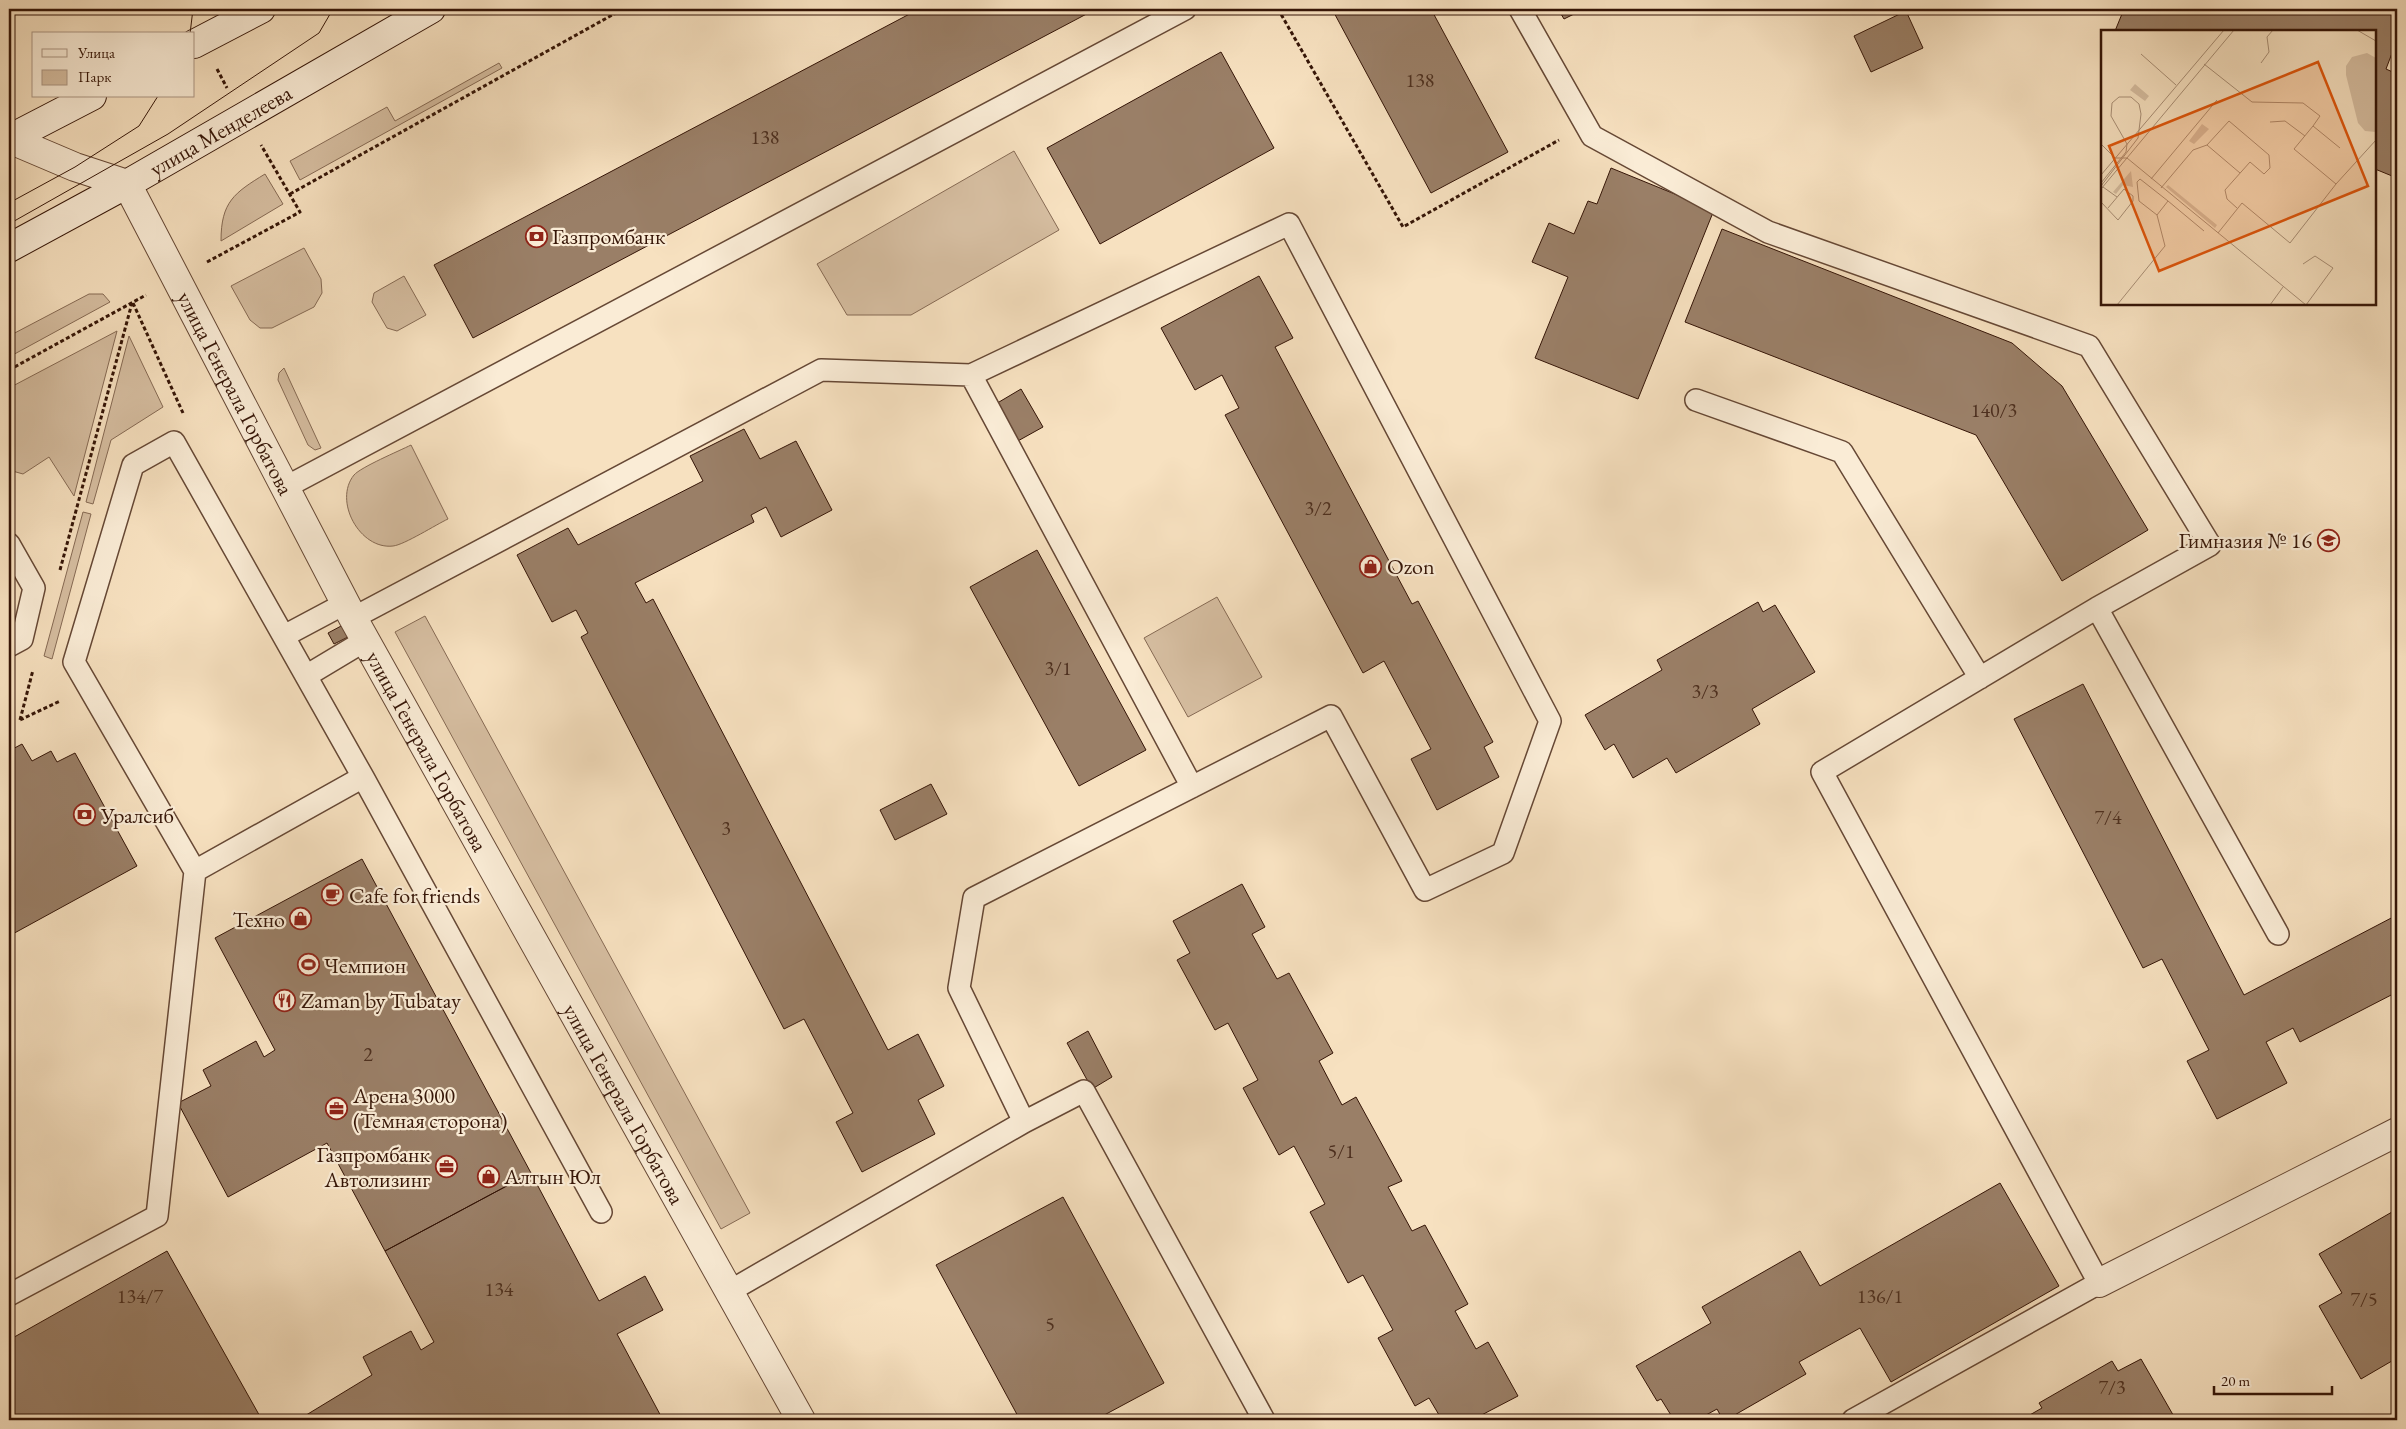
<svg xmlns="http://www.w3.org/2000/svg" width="2406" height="1429" viewBox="0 0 2406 1429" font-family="'EB Garamond',serif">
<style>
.green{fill:#d6bea1;stroke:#866a54}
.building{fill:#9a7f67;stroke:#351507}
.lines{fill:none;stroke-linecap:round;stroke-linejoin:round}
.lane-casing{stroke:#664835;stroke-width:24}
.street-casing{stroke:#664835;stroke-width:30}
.secondary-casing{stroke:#351507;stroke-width:30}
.path{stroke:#351507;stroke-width:3;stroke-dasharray:4 2.5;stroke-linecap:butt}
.lane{stroke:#faecd6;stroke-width:21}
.street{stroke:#faecd6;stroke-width:28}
.secondary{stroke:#faecd6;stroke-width:28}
.tram{stroke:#351507;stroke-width:1}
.labels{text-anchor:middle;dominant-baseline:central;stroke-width:4.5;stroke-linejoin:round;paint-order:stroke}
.number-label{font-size:20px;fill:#4e301f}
.street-label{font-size:22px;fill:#351507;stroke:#faecd6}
.poi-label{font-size:22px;fill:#351507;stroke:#faecd6;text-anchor:start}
.inset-road{fill:none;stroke:#a98f76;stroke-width:1}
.view{fill:#df560c;fill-opacity:0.15;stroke:#df560c;stroke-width:2.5}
.inset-edge{fill:none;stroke:#351507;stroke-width:2.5}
</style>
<rect width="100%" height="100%" fill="#f7e1c0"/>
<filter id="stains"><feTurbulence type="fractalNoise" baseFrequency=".004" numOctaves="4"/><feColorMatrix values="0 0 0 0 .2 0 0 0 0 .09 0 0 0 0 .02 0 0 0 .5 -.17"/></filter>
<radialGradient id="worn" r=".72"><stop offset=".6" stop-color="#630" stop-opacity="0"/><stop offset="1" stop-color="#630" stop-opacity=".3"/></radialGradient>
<path class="green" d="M499 63 502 68 300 180 290 161 387 107 395 121Z
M1014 151 1059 230 911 315H847L817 264Z
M265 174 283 204 221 241C221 202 234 193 265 174Z
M304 248 321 279 322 293 314 307 272 328H260L250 320 231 286Z
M404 276 426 315 397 331 387 328 372 302 374 293Z
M89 294H103L110 302 9 357V336Z
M117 331 74 496 49 457 23 474 9 470V388Z
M129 336 163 407 111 440 93 504 86 502Z
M284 368 321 448 315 450 308 445 278 380 279 373Z
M411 445 448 519C437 524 404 545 393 546 360 550 333 501 354 475 361 467 399 451 411 445Z
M83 512 91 514 52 659 44 656Z
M1217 597 1262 677 1188 717 1144 638Z
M425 616 750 1213 721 1229 395 632Z"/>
<path class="building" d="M919 9H1096L473 338 434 265Z
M1332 9H1431L1508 152 1431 193Z
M1558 9H1584L1564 19Z
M2124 9H2397V40L2386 69 2397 74V178L2375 169V31H2115Z
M1906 11 1923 48 1871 72 1854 36Z
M1221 52 1274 148 1100 244 1047 148Z
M1611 168 1714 210 1638 399 1535 358 1568 277 1532 262 1549 223 1574 234 1588 201 1597 204Z
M1722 229 2012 343 2062 386 2148 530 2062 581 1976 435 1685 322Z
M1259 276 1293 338 1275 347 1412 604 1418 601 1493 742 1484 747 1499 777 1437 810 1411 759 1431 749 1384 661 1363 673 1225 415 1239 408 1222 375 1195 390 1161 328Z
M1021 389 1043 427 1016 442 994 405Z
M744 429 760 459 796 441 832 510 781 537 766 507 751 515 754 522 635 583 646 603 653 599 888 1050 918 1034 944 1086 918 1100 935 1134 862 1172 836 1122 853 1113 804 1019 784 1029 581 637 588 633 576 610 552 622 517 555 568 528 578 545 703 481 690 456Z
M1037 550 1146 750 1079 786 970 587Z
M1758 602 1763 612 1775 605 1815 672 1752 709 1760 724 1676 773 1667 758 1633 778 1614 744 1605 750 1585 715 1662 670 1657 660Z
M343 625 348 637 334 644 328 633Z
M2083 684 2244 995 2397 915V992L2300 1042 2293 1028 2266 1042 2287 1083 2217 1119 2187 1061 2209 1050 2162 959 2143 968 2014 719Z
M22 744 32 761 51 751 57 762 75 753 137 866 9 936V751Z
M931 784 947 814 895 840 880 810Z
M362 859 531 1173 385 1251 327 1143 228 1197 178 1103 211 1086 203 1070 256 1041 264 1057 275 1050 215 938Z
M1242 884 1265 927 1252 934 1277 979 1289 973 1333 1053 1319 1061 1342 1105 1356 1097 1402 1181 1388 1187 1412 1231 1425 1225 1468 1304 1455 1311 1476 1349 1488 1342 1518 1396 1472 1420H1442L1429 1398 1415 1406 1378 1338 1393 1330 1363 1275 1348 1283 1310 1212 1325 1204 1294 1146 1279 1155 1243 1088 1258 1080 1228 1023 1215 1030 1177 960 1190 953 1173 921Z
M1088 1031 1112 1077 1092 1089 1067 1043Z
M531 1173 599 1301 645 1276 663 1310 617 1334 663 1420H298L372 1375 363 1357 411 1331 421 1350 434 1342 385 1251Z
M2000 1183 2059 1286 1891 1382 1860 1328 1799 1362 1806 1374 1726 1420H1723L1717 1409 1697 1420H1674L1661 1399 1657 1401 1636 1366 1711 1323 1702 1307 1800 1251 1820 1286Z
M1063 1197 1164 1383 1095 1420H1020L936 1265Z
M2392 1212 2397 1222V1358L2361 1379 2319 1306 2342 1293 2319 1254Z
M167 1251 262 1420H9V1340Z
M2141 1359 2176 1420H2021L2042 1408 2039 1403 2112 1361 2118 1371Z"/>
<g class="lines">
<defs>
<path id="lane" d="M1520 9 1592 136 1768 232 2089 346 2210 545 2097 608
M971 375 1192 787
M1696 400 1842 452 1980 678
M286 487 1185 9
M9 544 34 588 22 639 9 646
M353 618 821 370 971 375 1289 224 1550 721 1503 853 1425 890 1331 716 974 898 959 988 1024 1122
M284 636 346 603
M306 676 366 640
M363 777 195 871 74 662 133 465 174 442 363 777 601 1212
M730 1291 1024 1122 1084 1091 1264 1420
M9 1295 157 1216 195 871
M1853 1420 2099 1283 1822 772 2097 608 2278 934"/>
<g id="street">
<path id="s1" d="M9 139 75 167 127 184 353 618 801 1420"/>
<path d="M2099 1283 2397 1132"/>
</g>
<g id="secondary">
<path d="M194 44 261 9"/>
<path d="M9 139 92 96"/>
<path id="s2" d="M9 248 127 184 431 9"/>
</g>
</defs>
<use href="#lane" class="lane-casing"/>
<use href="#street" class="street-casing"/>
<use href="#secondary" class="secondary-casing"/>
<path class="path" d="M1278 9 1403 227 1559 140
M217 69 227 88
M290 194 623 9
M207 262 300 212 261 145
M133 303 183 413
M9 370 146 295
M60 570 132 303
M20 720 33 670
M20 720 60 701"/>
<use href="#lane" class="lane"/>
<use href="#street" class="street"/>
<use href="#secondary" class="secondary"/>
<path class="tram" d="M190 34 193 9
M9 203 75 167 139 126 158 96
M9 224 168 134 319 33 333 9"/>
</g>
<defs>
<symbol id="bank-ring" viewBox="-11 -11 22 22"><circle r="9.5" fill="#faecd6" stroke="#8f2418" stroke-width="1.5"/><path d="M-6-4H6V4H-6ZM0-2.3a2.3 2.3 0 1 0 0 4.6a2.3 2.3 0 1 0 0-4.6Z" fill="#8f2418"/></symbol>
<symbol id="school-ring" viewBox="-11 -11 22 22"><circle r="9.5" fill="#faecd6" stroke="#8f2418" stroke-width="1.5"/><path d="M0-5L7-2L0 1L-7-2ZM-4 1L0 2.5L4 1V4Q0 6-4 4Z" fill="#8f2418"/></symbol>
<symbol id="shop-ring" viewBox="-11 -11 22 22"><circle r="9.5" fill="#faecd6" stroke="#8f2418" stroke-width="1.5"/><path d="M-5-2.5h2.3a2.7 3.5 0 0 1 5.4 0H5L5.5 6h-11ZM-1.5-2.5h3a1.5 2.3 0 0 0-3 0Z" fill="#8f2418"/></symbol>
<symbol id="cafe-ring" viewBox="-11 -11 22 22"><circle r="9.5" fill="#faecd6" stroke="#8f2418" stroke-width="1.5"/><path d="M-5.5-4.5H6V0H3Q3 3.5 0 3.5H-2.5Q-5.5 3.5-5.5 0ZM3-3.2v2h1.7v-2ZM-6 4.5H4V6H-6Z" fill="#8f2418"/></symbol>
<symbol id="stadium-ring" viewBox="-11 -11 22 22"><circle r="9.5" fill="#faecd6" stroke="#8f2418" stroke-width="1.5"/><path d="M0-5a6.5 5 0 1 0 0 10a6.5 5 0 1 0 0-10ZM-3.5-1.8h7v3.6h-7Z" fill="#8f2418"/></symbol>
<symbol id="restaurant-ring" viewBox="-11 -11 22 22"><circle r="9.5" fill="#faecd6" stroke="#8f2418" stroke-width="1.5"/><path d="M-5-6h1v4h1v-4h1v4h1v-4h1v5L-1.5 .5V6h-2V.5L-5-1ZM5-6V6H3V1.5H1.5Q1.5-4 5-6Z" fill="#8f2418"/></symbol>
<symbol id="office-ring" viewBox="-11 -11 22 22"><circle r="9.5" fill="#faecd6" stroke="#8f2418" stroke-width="1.5"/><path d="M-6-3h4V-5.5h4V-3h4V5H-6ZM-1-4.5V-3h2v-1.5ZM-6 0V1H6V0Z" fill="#8f2418"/></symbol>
</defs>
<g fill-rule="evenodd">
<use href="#bank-ring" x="524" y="224" width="25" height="25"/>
<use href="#school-ring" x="2316" y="528" width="25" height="25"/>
<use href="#shop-ring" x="1358" y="554" width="25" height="25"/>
<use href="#bank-ring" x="72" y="802" width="25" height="25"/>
<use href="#cafe-ring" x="320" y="882" width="25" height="25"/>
<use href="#shop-ring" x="288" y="906" width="25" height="25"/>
<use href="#stadium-ring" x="296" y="952" width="25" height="25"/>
<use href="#restaurant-ring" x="272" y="988" width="25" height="25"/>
<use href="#office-ring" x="324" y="1096" width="25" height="25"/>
<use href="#office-ring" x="434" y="1154" width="25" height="25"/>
<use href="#shop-ring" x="476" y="1164" width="25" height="25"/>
</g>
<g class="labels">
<g class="number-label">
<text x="1420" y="80">138</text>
<text x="765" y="137">138</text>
<text x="1994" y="410">140/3</text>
<text x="1318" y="508">3/2</text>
<text x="1058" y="668">3/1</text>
<text x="1705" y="691">3/3</text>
<text x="2108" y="817">7/4</text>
<text x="726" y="828">3</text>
<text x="368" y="1054">2</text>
<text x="1341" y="1151">5/1</text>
<text x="499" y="1289">134</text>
<text x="140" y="1296">134/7</text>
<text x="1880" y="1296">136/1</text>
<text x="2364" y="1299">7/5</text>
<text x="1050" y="1324">5</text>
<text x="2112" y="1387">7/3</text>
</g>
<g class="street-label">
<text stroke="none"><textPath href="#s2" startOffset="242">улица Менделеева</textPath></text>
<text stroke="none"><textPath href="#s1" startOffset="362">улица Генерала Горбатова</textPath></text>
<text stroke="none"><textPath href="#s1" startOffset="768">улица Генерала Горбатова</textPath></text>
<text stroke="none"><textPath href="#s1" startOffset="1172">улица Генерала Горбатова</textPath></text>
</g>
<g class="poi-label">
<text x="552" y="236">Газпромбанк</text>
<text x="2312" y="540" text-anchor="end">Гимназия № 16</text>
<text x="1387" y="566">Ozon</text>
<text x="101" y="815">Уралсиб</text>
<text x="349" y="895">Cafe for friends</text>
<text x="285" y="919" text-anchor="end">Техно</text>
<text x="324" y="965">Чемпион</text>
<text x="301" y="1000">Zaman by Tubatay</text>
<text x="353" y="1095">Арена 3000<tspan x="353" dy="25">(Темная сторона)</tspan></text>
<text x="430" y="1154" text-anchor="end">Газпромбанк<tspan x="430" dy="25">Автолизинг</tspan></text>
<text x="504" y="1176">Алтын Юл</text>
</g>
</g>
<g transform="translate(2101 30)">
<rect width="275" height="275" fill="#f7e1c0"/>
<path d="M266 23 275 28V102L264 101 257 93 245 45V36L251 27ZM34 54 48 66 44 71 29 60ZM101 94 108 99 93 114 88 111ZM30 141 32 157 22 155 15 164 12 162ZM67 155 116 195 114 198 65 157Z" fill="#d6bea1"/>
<path class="inset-road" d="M256 0 275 11M40 24 75 55M160 33 168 22 166 7 172 0M103 34 151 72 202 73 219 86 212 96M169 92 184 91 204 106M0 114 14 128H26L205 275M106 115 139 143M0 145 123 0M50 149 116 70M0 153 25 122 26 114 10 86 11 73 18 67H30L38 74 40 84 37 108 0 156M235 154 275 110M2 157 16 167M60 158 92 120 106 115 128 91 168 125 169 138 163 144 149 132 124 160 126 169 136 178M0 159 133 0M67 171 56 185 38 171 36 152 39 149 67 171 103 201M0 172 17 190 32 171V166L23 159 7 178M117 203 141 173 189 213 235 154 193 119 212 96 239 118M202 234 214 226 232 238 205 275M16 275 64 216 56 185M169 275 182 257"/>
<path class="view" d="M217 32 267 156 58 241 8 116Z"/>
<rect width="275" height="275" class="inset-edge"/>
</g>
<rect width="2406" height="1429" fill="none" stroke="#f7e1c0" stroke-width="30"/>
<rect x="10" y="10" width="2386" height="1409" fill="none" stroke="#351507" stroke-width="2.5"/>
<rect x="15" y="15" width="2376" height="1399" fill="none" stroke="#351507"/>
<rect x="32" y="32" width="162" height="65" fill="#faecd6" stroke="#ab9683"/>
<rect x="42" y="49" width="25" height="8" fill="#faecd6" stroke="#ab9683"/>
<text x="78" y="58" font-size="15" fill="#351507">Улица</text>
<rect x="42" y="70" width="25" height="15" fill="#d6bea1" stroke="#ab9683"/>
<text x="78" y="82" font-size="15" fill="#351507">Парк</text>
<path d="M2214 1386v8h118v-8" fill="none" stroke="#351507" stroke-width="2.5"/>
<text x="2221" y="1386" font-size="15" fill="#351507" stroke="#faecd6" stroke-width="4" paint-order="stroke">20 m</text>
<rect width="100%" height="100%" filter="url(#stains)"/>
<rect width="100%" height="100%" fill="url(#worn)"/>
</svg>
